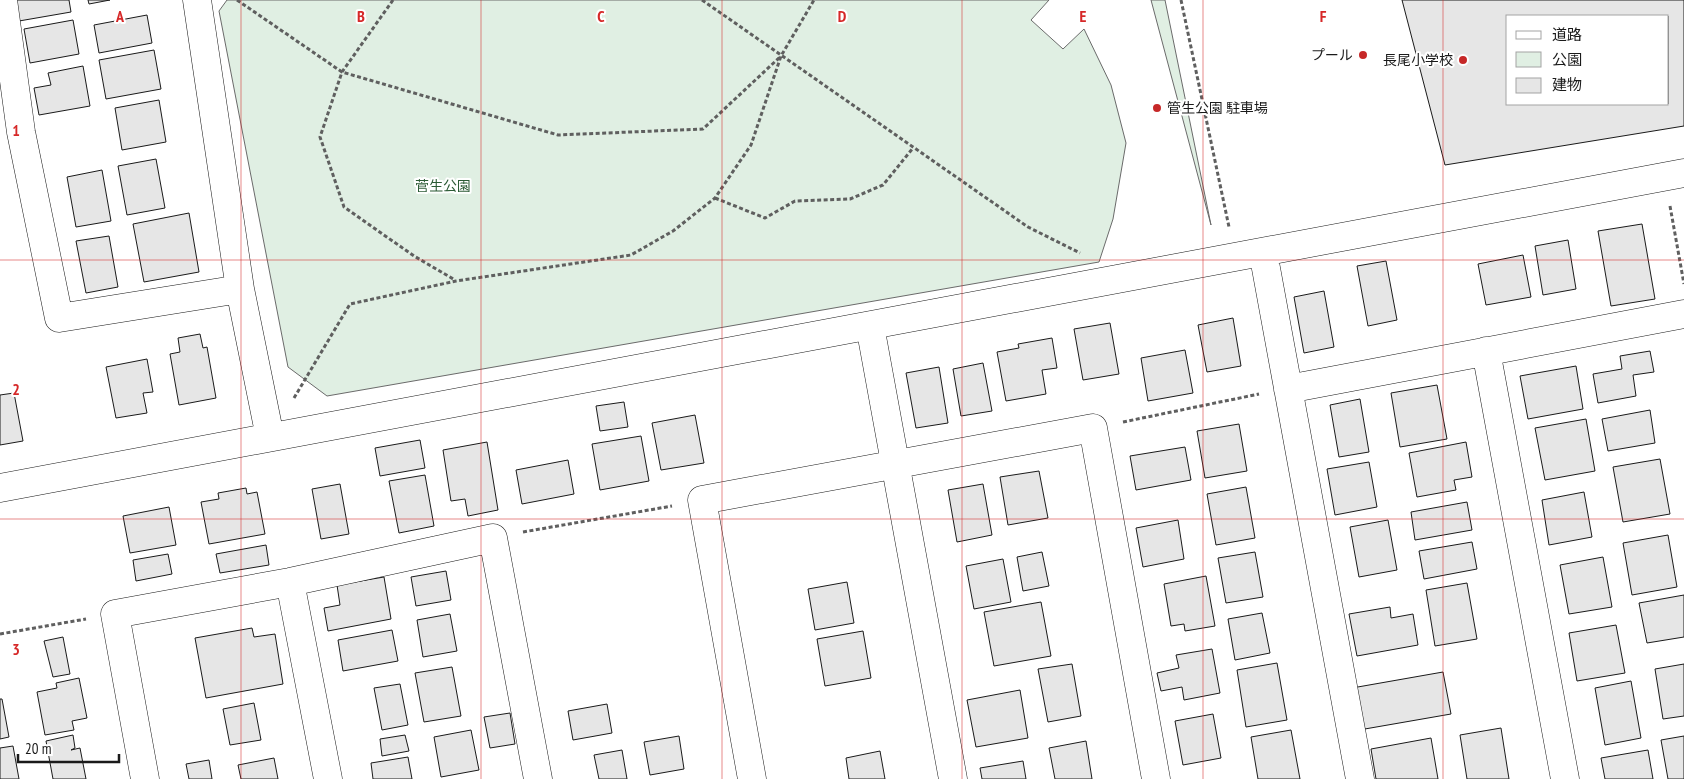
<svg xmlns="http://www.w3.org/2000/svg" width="1684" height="779" viewBox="0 0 1684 779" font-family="'PT Sans Narrow','Noto Sans JP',sans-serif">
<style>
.green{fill:#e0efe3;stroke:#6a6a6a}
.building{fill:#e6e6e6;stroke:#1a1a1a;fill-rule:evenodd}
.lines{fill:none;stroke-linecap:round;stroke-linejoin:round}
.minor-casing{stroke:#1a1a1a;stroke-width:29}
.path{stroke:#5f5f5f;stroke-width:3;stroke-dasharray:4 2.5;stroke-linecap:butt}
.minor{stroke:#fff;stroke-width:28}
.grid{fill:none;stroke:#d62828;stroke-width:1;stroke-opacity:0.55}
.poi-dot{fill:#c62828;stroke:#fff;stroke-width:2}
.labels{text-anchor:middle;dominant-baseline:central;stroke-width:4;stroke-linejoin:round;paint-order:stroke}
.poi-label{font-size:14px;fill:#1a1a1a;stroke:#fff;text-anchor:end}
.park-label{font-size:14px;fill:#2b5a34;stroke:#fff}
.grid-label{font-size:16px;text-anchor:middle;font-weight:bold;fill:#d62828;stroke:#fff;stroke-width:4;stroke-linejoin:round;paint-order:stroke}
</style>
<rect width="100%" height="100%" fill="#fff"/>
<path class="green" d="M227 0H1049L1031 20 1063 49 1084 29 1111 85 1126 143 1113 219 1099 262 327 396 288 367 219 11Z
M1151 0H1165L1211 225Z"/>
<path class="building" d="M16 0H69L71 12 19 21Z
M88 0H110L89 4Z
M1402 0H1684V126L1445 165ZM1508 16H1668V104H1508Z
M147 15 152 43 99 53 94 25Z
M73 20 79 54 30 63 24 29Z
M154 50 161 89 106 99 99 60Z
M83 66 90 106 39 115 34 88 51 85 48 73Z
M159 100 166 142 122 150 115 108Z
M156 159 165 208 127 215 118 166Z
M102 170 111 221 76 227 67 177Z
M189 213 199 272 144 282 133 224Z
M1642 224 1655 299 1611 306 1598 231Z
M109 236 118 287 86 293 76 241Z
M1568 240 1576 289 1543 295 1535 246Z
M1523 255 1531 297 1486 305 1478 264Z
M1386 261 1397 320 1368 326 1357 266Z
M1324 291 1334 347 1304 353 1294 297Z
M1233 318 1241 366 1207 372 1198 325Z
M1110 323 1119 374 1083 380 1074 329Z
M200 334 203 348 207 347 216 398 179 405 170 354 180 352 178 338Z
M1052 338 1057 368 1042 370 1046 394 1006 401 997 352 1019 348 1018 344Z
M1185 350 1193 393 1148 401 1141 358Z
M1650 351 1654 372 1633 375 1636 396 1598 403 1593 374 1622 369 1620 356Z
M147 359 153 392 143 393 147 413 116 418 106 367Z
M983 363 992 411 961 416 953 369Z
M1576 366 1583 409 1528 419 1520 376Z
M939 367 948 423 916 428 906 373Z
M1437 385 1447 439 1400 447 1391 393Z
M14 393 23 441 0 445V395Z
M1360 399 1369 452 1339 457 1330 405Z
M624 402 628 427 600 431 596 406Z
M1650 410 1655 443 1608 451 1602 419Z
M695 415 704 463 661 470 652 423Z
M1586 419 1595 471 1545 480 1535 428Z
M1239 424 1247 471 1205 478 1197 431Z
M641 436 649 481 600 490 592 444Z
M420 440 425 468 380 476 375 448Z
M487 442 498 510 468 516 465 499 451 501 443 450Z
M1466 442 1472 477 1454 480 1456 490 1417 497 1409 453Z
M1185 447 1191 480 1136 490 1130 456Z
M1660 459 1670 514 1623 522 1613 467Z
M568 460 574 494 522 504 516 470Z
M1369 462 1377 507 1335 515 1327 469Z
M1039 471 1048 518 1008 525 1000 477Z
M425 475 434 526 399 533 389 481Z
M340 484 349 534 321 539 312 489Z
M983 484 992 535 957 542 948 490Z
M1246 487 1255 538 1216 545 1207 494Z
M246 488 247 494 257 492 265 534 209 544 201 502 219 499 218 493Z
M1584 492 1592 537 1549 545 1542 500Z
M1467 502 1472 530 1415 540 1411 512Z
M169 507 176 545 130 553 123 516Z
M1178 520 1184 559 1143 567 1136 528Z
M1388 520 1397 570 1359 577 1350 527Z
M1668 535 1677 587 1632 595 1623 543Z
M1472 542 1477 569 1424 579 1419 551Z
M266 545 269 565 220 573 216 554Z
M1042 552 1049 586 1023 591 1017 557Z
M1255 552 1263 597 1226 603 1218 558Z
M168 554 172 574 136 581 133 560Z
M1603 557 1612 607 1569 614 1560 565Z
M1003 559 1011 602 974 609 966 566Z
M446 571 451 600 416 606 411 577Z
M1206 576 1215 626 1185 631 1184 624 1171 626 1164 584Z
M384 577 391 619 328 631 324 608 340 605 337 585Z
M847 582 854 623 815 630 808 589Z
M1467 583 1477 639 1435 646 1426 590Z
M1684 595V637L1647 643 1639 603Z
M1041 602 1051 656 994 666 984 612Z
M1390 607 1391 618 1413 614 1418 645 1357 656 1349 614Z
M1262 613 1270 653 1235 660 1228 619Z
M450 614 457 651 423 657 417 620Z
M1616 625 1625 673 1577 681 1569 633Z
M252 628 254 637 275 634 283 684 206 698 195 638Z
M392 630 398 661 343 671 338 640Z
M863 631 871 678 825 686 817 639Z
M63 637 70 674 53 677 44 641Z
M1212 649 1220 693 1184 700 1182 687 1161 691 1157 673 1179 668 1176 655Z
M1277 663 1287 720 1246 727 1237 670Z
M1072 664 1081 716 1048 722 1038 669Z
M1684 664V716L1663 719 1655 669Z
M452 667 461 716 424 722 415 673Z
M1443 672 1451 714 1359 730 1352 688Z
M79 678 87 718 72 721 74 730 45 735 37 692 57 688 56 683Z
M1631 681 1641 738 1605 745 1595 688Z
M400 684 408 725 382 730 374 688Z
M1020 690 1028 738 976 747 967 700Z
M0 699H2L9 737 0 739Z
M254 703 261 740 230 745 223 709Z
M607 704 612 733 573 740 568 711Z
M510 713 515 744 490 748 484 717Z
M1213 714 1221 758 1183 765 1175 721Z
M1501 728 1509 779H1467L1460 735Z
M471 730 479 770 441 777 434 737Z
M1291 730 1300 779H1258L1251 737Z
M73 735 75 748 71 750 80 748 86 779H53L46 741Z
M405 735 409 751 382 756 380 739Z
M679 736 684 769 650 775 644 742Z
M1684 736V779H1668L1661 740Z
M1431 738 1438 779H1376L1371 749Z
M1086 741 1092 779H1055L1049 748Z
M13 746 19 779H0V748Z
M622 750 627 779H599L594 755Z
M1648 750 1653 779H1605L1601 758Z
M880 751 885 779H849L846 758Z
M408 757 412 779H373L371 763Z
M274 758 278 779H241L238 765Z
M209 760 212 779H189L186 764Z
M1023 761 1026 779H982L980 768Z"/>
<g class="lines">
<defs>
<path id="minor" d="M3 0 21 132 59 318 240 289
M197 0 240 289 270 437
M1263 252 1360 779
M870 326 953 779
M1486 351 1565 779
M1288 389 1684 314
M0 488 1684 173
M290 582 328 779
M145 779 115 614 290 582 493 538 538 779
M752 779 702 500 1093 428 1156 779"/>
</defs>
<use href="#minor" class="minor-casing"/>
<path class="path" d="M237 0 342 72 558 135 703 129 781 56
M393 0 342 72 320 137 344 207 414 256 455 280
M702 0 1028 227 1080 253
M1181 0 1229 227
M715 198 765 218 795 201 850 199 883 185 913 148
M1670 206 1684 284
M294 398 350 304 456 281 631 255 673 231 715 198 751 145 781 56 814 0
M1123 422 1259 394
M523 532 672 506
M0 634 86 619"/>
<use href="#minor" class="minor"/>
</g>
<path class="grid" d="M241 0V779M481 0V779M722 0V779M962 0V779M1203 0V779M1443 0V779M0 260H1684M0 519H1684"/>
<g class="poi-dot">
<circle cx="1363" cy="55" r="5"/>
<circle cx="1463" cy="60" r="5"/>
<circle cx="1157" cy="108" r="5"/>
</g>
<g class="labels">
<g class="poi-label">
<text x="1353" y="55">プール</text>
<text x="1453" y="60">長尾小学校</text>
<text x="1167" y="108" text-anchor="start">管生公園 駐車場</text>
</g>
<g class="park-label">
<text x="443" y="186">菅生公園</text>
</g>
</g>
<g class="grid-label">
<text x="120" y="22">A</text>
<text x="361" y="22">B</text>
<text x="601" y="22">C</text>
<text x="842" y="22">D</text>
<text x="1083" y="22">E</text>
<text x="1323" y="22">F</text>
<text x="16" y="136">1</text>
<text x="16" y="395">2</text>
<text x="16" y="655">3</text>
</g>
<rect x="1506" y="15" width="162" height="90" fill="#ffffff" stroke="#a3a3a3"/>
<rect x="1516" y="31" width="25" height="8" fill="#ffffff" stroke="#a3a3a3"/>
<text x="1552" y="40" font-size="15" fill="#1a1a1a">道路</text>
<rect x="1516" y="52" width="25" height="15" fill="#e0efe3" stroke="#a3a3a3"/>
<text x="1552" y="65" font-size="15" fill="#1a1a1a">公園</text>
<rect x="1516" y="78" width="25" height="15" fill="#e6e6e6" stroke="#a3a3a3"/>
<text x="1552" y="90" font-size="15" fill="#1a1a1a">建物</text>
<path d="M18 754v8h101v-8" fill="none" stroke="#1a1a1a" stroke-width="2.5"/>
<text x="25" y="754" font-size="15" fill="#1a1a1a" stroke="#ffffff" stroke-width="4" paint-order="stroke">20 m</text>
</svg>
